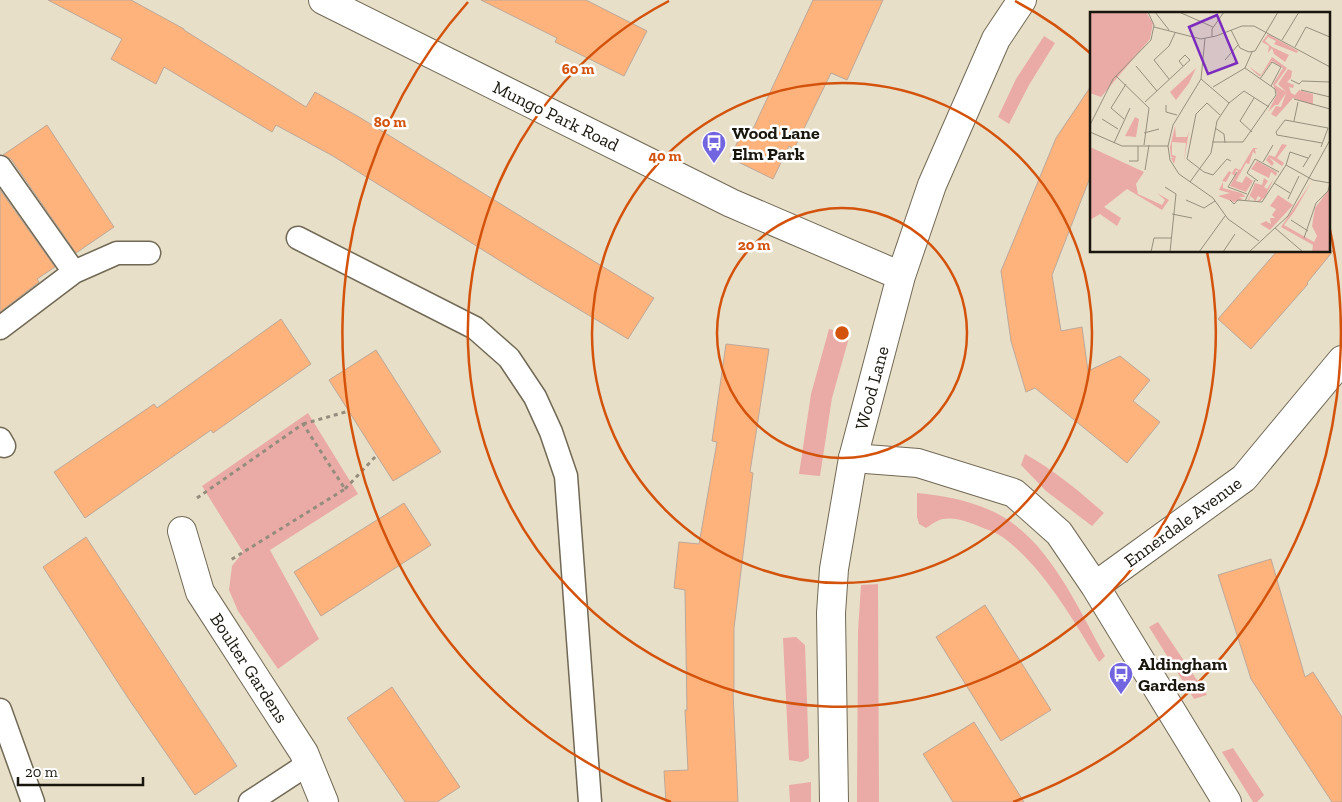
<svg xmlns="http://www.w3.org/2000/svg" width="1342" height="802" viewBox="0 0 1342 802" font-family="'Zilla Slab',serif">
<style>
.green{fill:#eaaba7}
.building{fill:#ffb37c;stroke:#bda899}
.lines{fill:none;stroke-linecap:round;stroke-linejoin:round}
.lane-casing{stroke:#716955;stroke-width:25}
.street-casing{stroke:#716955;stroke-width:30}
.secondary-casing{stroke:#716955;stroke-width:30}
.path{stroke:#948d7c;stroke-width:3;stroke-dasharray:4 4;stroke-linecap:butt}
.lane{stroke:#fff;stroke-width:22}
.street{stroke:#fff;stroke-width:28}
.secondary{stroke:#fff;stroke-width:28}
.ring{fill:none;stroke:#d3520c;stroke-width:2.5}
.labels{text-anchor:middle;dominant-baseline:central;stroke-width:5;stroke-linejoin:round;paint-order:stroke}
.street-label{font-size:18px;fill:#19160d;stroke:#fff}
.poi-label{font-size:18px;font-weight:bold;fill:#19160d;stroke:#fff;text-anchor:start}
.inset-road{fill:none;stroke:#958f7d;stroke-width:1}
.view{fill:#7b2cbf;fill-opacity:0.15;stroke:#7b2cbf;stroke-width:2.5}
.inset-edge{fill:none;stroke:#19160d;stroke-width:2.5}
.centre{fill:#d3520c;stroke:#fff;stroke-width:2.5}
.ring-label{font-size:15px;text-anchor:middle;font-weight:bold;fill:#d3520c;stroke:#fff;stroke-width:5;stroke-linejoin:round;paint-order:stroke}
</style>
<rect width="100%" height="100%" fill="#e8dfc8"/>
<path class="green" d="M1044 36 1055 43 1029 85 1009 124 998 117 1016 79Z
M829 329 850 334 832 398 820 476 799 474 811 394Z
M308 413 358 494 270 550 319 639 278 669 238 611 229 590 232 566 243 552 202 486Z
M1025 454C1054 470 1079 491 1104 513L1092 526 1046 491 1021 465Z
M917 493C947 496 979 502 1005 518 1052 547 1079 610 1105 656L1099 662C1073 620 1044 568 1004 538 996 532 985 529 976 525 965 521 955 517 943 519 937 520 931 525 926 528L919 524 917 517Z
M878 584 879 802H857L858 631 861 585Z
M1158 622 1207 695 1194 699 1149 627Z
M796 637 805 645 809 758 802 762 789 760 783 638Z
M1233 748 1264 795 1257 802H1253L1222 752Z
M811 782V802H790L789 785Z"/>
<path class="building" d="M48 0H131L184 29V30L306 107 315 92 359 117 654 298 628 339 537 284 333 156 276 125 272 132 164 67 156 84 111 59 122 39Z
M481 0H586L647 31 624 76 555 42 557 38Z
M813 0H883L847 80 831 73 794 149 789 146 773 179 730 158 745 126 753 129Z
M1091 86V175L1052 275 1061 331 1082 327 1088 371 1120 356 1150 380 1133 401 1160 422 1127 463 1035 388 1026 392 1011 341 1001 271 1056 138Z
M47 125 114 227 76 253 11 159 3 155Z
M0 190 55 267 37 279 39 282 0 312Z
M1277 251H1333L1307 283 1308 284 1251 349 1218 319Z
M281 319 311 364 213 433 211 430 85 518 54 472 154 404 157 408Z
M726 344 769 349 750 472 753 473 734 628V692H733L738 802H666L664 771 688 770 685 710H687L685 590 674 588 679 542 699 544 717 442 712 441Z
M376 350 441 452 393 481 329 380Z
M404 503 431 545 321 616 294 572Z
M86 537 237 766 195 795 128 698 43 567Z
M1271 559 1305 677 1313 672 1342 717V802H1332L1251 679 1218 575Z
M985 605 1051 710 1001 741 936 637Z
M392 687 460 787 437 802H405L347 718Z
M974 722 1024 802H953L923 754Z"/>
<g class="lines">
<defs>
<path id="lane" d="M0 167 74 272 0 328
M298 238 475 328 509 358 535 397 551 432 566 476 590 802
M74 272 117 253H149
M0 439 4 446
M0 710 33 802
M250 802 308 764"/>
<path id="street" d="M853 458 918 463 1014 493 1059 533 1095 586 1227 802
M182 531 200 592 304 753 324 802
M1095 586 1244 478 1342 360"/>
<path id="secondary" d="M323 0 731 203 901 276
M834 802 831 613 834 569 853 458 901 276 932 185 996 39 1022 0"/>
</defs>
<use href="#lane" class="lane-casing"/>
<use href="#street" class="street-casing"/>
<use href="#secondary" class="secondary-casing"/>
<path class="path" d="M303 424 349 411
M345 489 376 456
M197 498 303 424 345 489 229 561"/>
<use href="#lane" class="lane"/>
<use href="#street" class="street"/>
<use href="#secondary" class="secondary"/>
</g>
<g class="ring">
<circle cx="842" cy="333" r="125"/>
<circle cx="842" cy="333" r="250"/>
<path d="M1015 1A374 374 0 0 1 1090 53M1207 252A374 374 0 1 1 669 1"/>
<path d="M671 802A499 499 0 0 1 468 2M1329 225A499 499 0 0 1 1013 802"/>
</g>
<defs>
<symbol id="bus-pin" viewBox="-11 -11 22 30"><path d="M0 17L-7.5 6A9.5 9.5 0 1 1 7.5 6Z" fill="#7365e0" stroke="#fff"/><path d="M-5-6H5V4H4V6H2V4H-2V6H-4V4H-5ZM-3.5-4V0h7V-4ZM-3.5 1.2v1.5H-2V1.2ZM2 1.2v1.5H3.5V1.2Z" fill="#fff"/></symbol>
</defs>
<g fill-rule="evenodd">
<use href="#bus-pin" x="700" y="129" width="28" height="38"/>
<use href="#bus-pin" x="1107" y="660" width="28" height="38"/>
</g>
<g class="labels">
<g class="street-label">
<text transform="translate(556 116) rotate(26)">Mungo Park Road</text>
<text transform="translate(872 388) rotate(-75)">Wood Lane</text>
<text transform="translate(1183 522) rotate(-36)">Ennerdale Avenue</text>
<text transform="translate(249 668) rotate(57)">Boulter Gardens</text>
</g>
<g class="poi-label">
<text x="732" y="133">Wood Lane<tspan x="732" dy="21">Elm Park</tspan></text>
<text x="1138" y="664">Aldingham<tspan x="1138" dy="21">Gardens</tspan></text>
</g>
</g>
<g transform="translate(1090 12)">
<rect width="240" height="240" fill="#e8dfc8"/>
<path d="M0 0H56L63 11 60 27 11 85 0 81ZM178 22 208 39 207 41 184 32 186 29 178 25 175 29 182 35 199 43 195 50 184 42 182 36 178 41 179 34 172 30ZM182 45 197 56 185 73 196 80 188 72 198 57 202 59 201 66 197 70 204 73 203 76 199 75 201 81 205 83 209 78 223 82V93L203 86 186 105 181 102 186 94 191 95 196 81 188 93H185L178 100 187 82 183 72 193 56 182 49 171 64H169L158 54 171 63ZM106 56 99 71 86 88 80 80ZM45 105 49 107 46 125 35 124ZM85 114 86 125H97L99 119 94 150 96 131 82 130V143L86 144 84 152 81 146 85 145H81L80 135ZM192 132 197 133 187 146 194 151 192 154 179 145 184 151 182 154 176 148 179 143 185 145ZM0 135 54 160 46 172 48 182 72 193 75 188 67 181 79 188 72 198 37 177 14 195 31 206 27 214 10 202 0 208ZM163 136H166L168 137H165L166 142 163 140 159 152 156 151 146 169 152 171 156 164 163 169 156 180 140 174 148 159 146 158 145 164 141 161 136 170 132 169 139 159 142 161 145 156 150 158ZM167 149 185 159 187 161 186 164 181 160 179 166 161 157ZM174 166 178 169 174 175 177 177 184 166 175 185 169 190H166L171 186 168 184 165 190 164 187 160 184 159 188H163H158L165 171 172 173ZM222 169 204 200 194 213 224 230 227 224 222 214 225 196 240 176V240H222L223 233 191 215ZM133 170V176L151 181 154 183 155 185H149L153 187 144 190 128 184 140 181 129 178ZM188 183 203 193 180 218 170 212 176 209 181 212 180 206H185L182 203 186 197 180 194Z" fill="#eaaba7"/>
<path class="inset-road" d="M65 0 79 18M89 0 123 15M64 15 111 27 126 24 152 14H164L240 55M141 18 150 36 159 40 165 39 188 0M122 25V17L134 0M115 26 111 67 83 113 78 134 80 148 89 162 123 186 138 207 169 229M192 28 209 0M205 35 216 15 240 25M135 48 148 33M46 54 67 79M26 64 59 96 54 133M79 67 64 48 79 34 85 21M111 67 139 91M170 67 182 50 191 55 181 74M201 68 209 72 212 69 240 70M123 75 155 56 162 40M211 78 240 85M204 87 240 97M55 90 100 48 95 43 89 49 93 54M76 93V100L87 103M130 103 117 91 106 102 97 147 114 160 123 163 137 147 141 149M12 107 28 117M34 107 21 96 36 72M204 109 208 90M0 113 23 67 61 28 64 13 58 0M125 116 134 122 135 131M0 120 32 134H78M162 120 150 109 164 86M54 121 69 117M122 130H153L186 83 185 77 155 56M24 131 40 96M231 135 238 116 195 108 186 120 187 123 232 131M39 149H48V134M173 150 183 133M196 153 200 140 218 146M213 155 221 142M55 158 59 133M147 160 138 175 157 182M168 169 157 161 165 147 189 160M100 170 121 141 127 109 139 91 154 79 179 95M184 171 200 181M75 175 86 182 80 240M198 187 209 164M96 188 114 196 125 189M140 188 144 192 148 188 172 190 196 153 223 168 240 171M155 189 165 168M82 202 102 206M201 208 218 219M185 216 213 240M214 226 226 191 238 179 240 171M61 240 64 226H81M109 240 135 204M133 240 145 222M159 240 198 204 240 128"/>
<path class="view" d="M127 3 147 51 118 62 99 15Z"/>
<rect width="240" height="240" class="inset-edge"/>
</g>
<circle cx="842" cy="333" r="8" class="centre"/>
<g class="ring-label">
<text x="578" y="74">60 m</text>
<text x="390" y="127">80 m</text>
<text x="665" y="161">40 m</text>
<text x="754" y="250">20 m</text>
</g>
<path d="M18 777v8h125v-8" fill="none" stroke="#19160d" stroke-width="2.5"/>
<text x="25" y="777" font-size="15" fill="#19160d" stroke="#ffffff" stroke-width="4" paint-order="stroke">20 m</text>
</svg>
